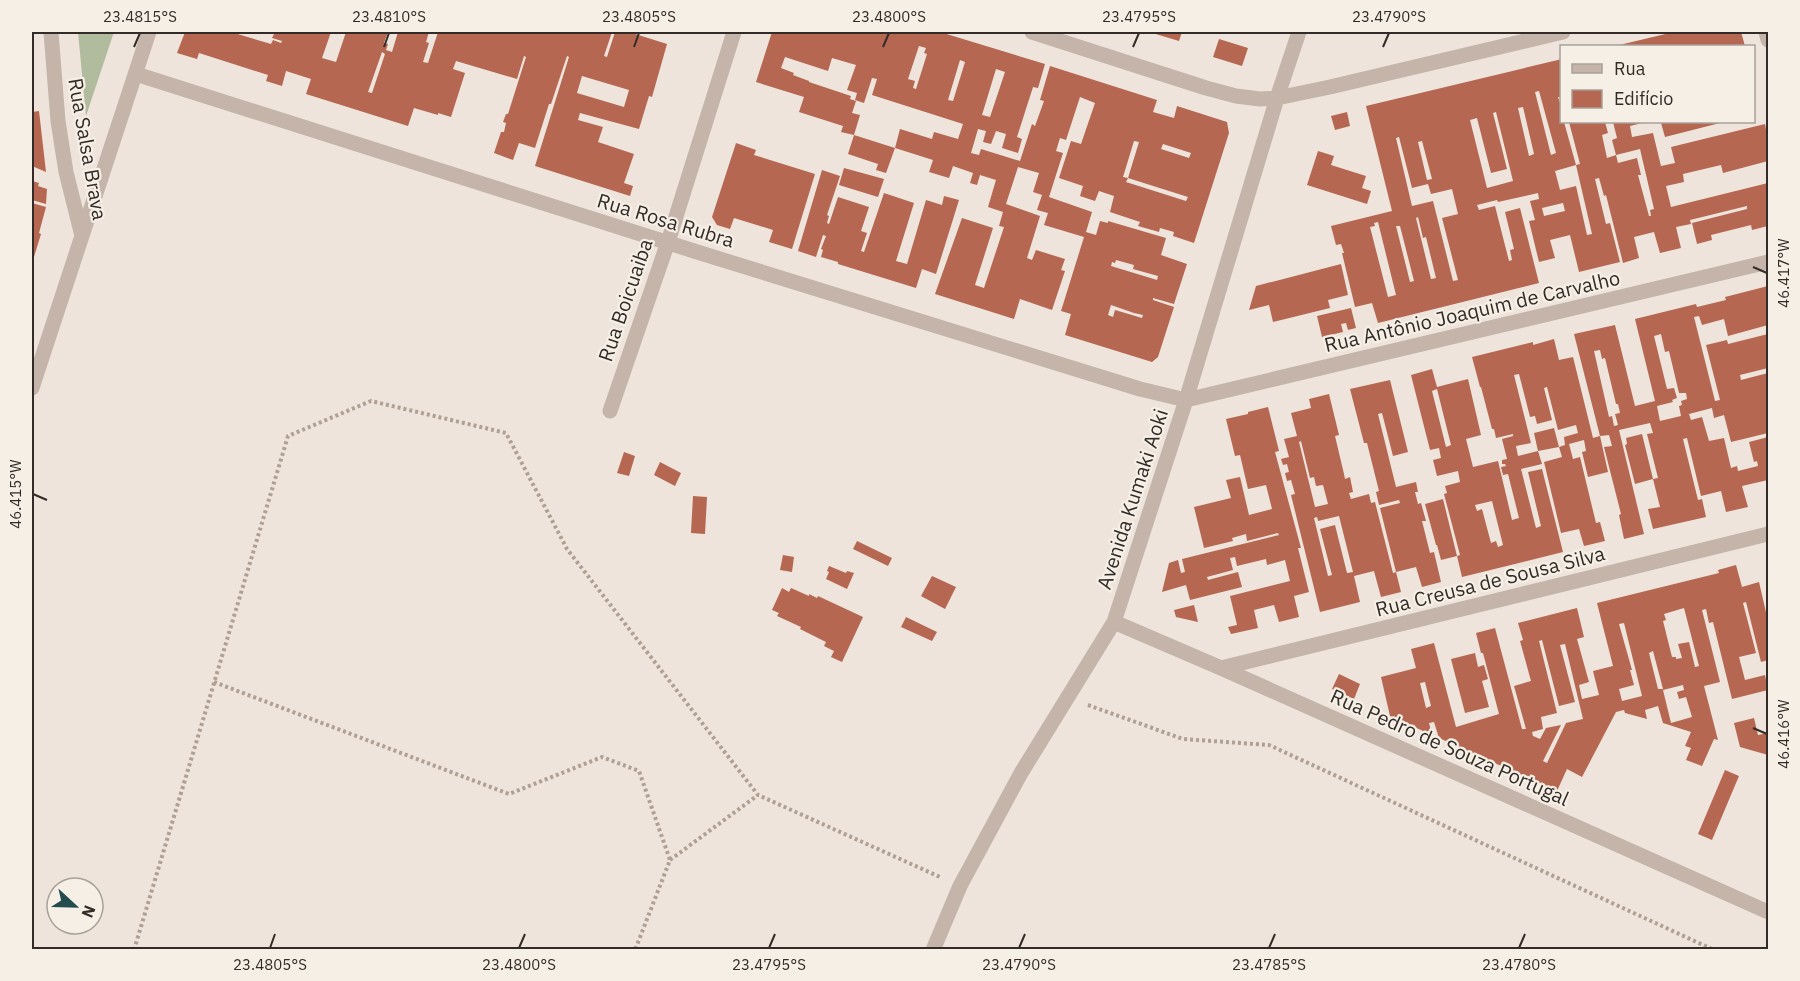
<svg xmlns="http://www.w3.org/2000/svg" width="1800" height="981" viewBox="0 0 1800 981" font-family="'IBM Plex Sans',sans-serif">
<style>
.green{fill:#b1bb9d}
.building{fill:#b56751;fill-rule:evenodd}
.lines{fill:none;stroke-linecap:round;stroke-linejoin:round}
.path{stroke:#b09f93;stroke-width:4;stroke-dasharray:3 3;stroke-linecap:butt}
.minor{stroke:#c4b4a9;stroke-width:15}
.ticks{fill:none;stroke:#322b27;stroke-width:2}
.labels{text-anchor:middle;dominant-baseline:central;stroke-width:4.5;stroke-linejoin:round;paint-order:stroke}
.street-label{font-size:20px;fill:#322b27;stroke:#f6efe6}
.neatline{fill:none;stroke:#322b27;stroke-width:2}
.ticks-label{font-size:15px;text-anchor:middle;fill:#322b27}
</style>
<rect width="100%" height="100%" fill="#eee4db"/>
<path class="green" d="M78 32H114L86 116Z"/>
<path class="building" d="M185 32H231L271 44 273 40 281 43 282 41 272 38 275 32H331L322 58 336 62 346 32H388L384 43 388 44 386 50 392 52 398 32H429L426 42 429 43 423 62 428 63 438 32H612L604 56 607 57 615 32H629L667 44 652 97 649 96 639 129 580 113 578 120 603 127 598 142 634 154 624 183 633 186 630 196 535 166 569 57 567 56 551 104H549L535 148 519 143 513 160 494 153 501 132H504L506 123 503 122 506 114H508L526 57 524 56 517 79 456 61 453 69 465 73 451 117 438 113V115L414 108 408 126 306 94 311 79 286 71 282 86 266 81 268 75 199 53 197 59 177 53ZM382 52 385 54 372 93 368 92ZM582 76 629 90 624 107 577 93Z
M772 32H802L810 34 811 32H940L1045 64 1038 88 1033 87 1017 137 1022 139 1018 153 1002 148 1006 134 996 131 991 144 983 142 986 131 978 129 971 153 979 155 981 149 1020 161 1032 124 1035 126 1044 101 1040 100 1050 66 1157 100 1153 112 1174 118 1177 106 1227 122 1229 133 1194 243 1173 236 1174 232 1160 228 1159 232 1138 226 1140 222 1110 212 1114 196 1099 191 1095 201 1080 196 1083 186 1059 178 1071 141 1081 144 1095 103 1080 97 1066 140 1060 138 1056 151 1063 153 1049 197 1092 212 1086 232 1096 235 1100 221 1108 223V221L1166 238 1161 255 1187 264 1174 304 1153 298V300L1174 307 1158 357 1152 362 1065 335 1071 314 1061 311 1084 237 1044 225 1048 213 1037 210 1042 195 1033 192 1039 173 1018 167 1006 204 1040 216 1027 258 1032 260 1036 250 1065 259 1061 270 1065 271 1052 310 1020 299 1014 319 935 294 962 218 993 228 975 285 984 288 1004 227 999 226 1003 212 988 207 996 180 980 175 977 185 970 183 973 173 953 166 949 178 929 172 933 160 895 148 886 173 876 170 878 164 848 154 854 135 841 132 843 126 799 112 804 97 756 82ZM919 46 926 48 924 53 927 54 916 89 913 88 915 81 908 79ZM785 57 828 71 832 58 856 65 847 90 857 93 855 100 864 103 872 78 877 79 872 95 963 124 958 139 934 132 932 139 900 129 895 148 854 135 860 115 852 113 856 101 850 99 851 96 809 82V81L793 75 794 73 781 68ZM960 60 965 62 953 101 948 100ZM996 69 1005 72 990 117 982 115ZM1134 141 1139 142 1128 178 1188 197 1186 201 1126 182 1128 178 1123 177ZM1163 144 1191 153 1189 158 1161 149ZM1116 260 1134 265 1133 269 1158 276 1157 280 1111 266 1112 262 1115 263ZM1111 305 1134 313 1143 315 1142 318 1115 310 1113 317 1108 315Z
M1149 32H1182L1179 41Z
M1674 32H1682V34L1693 32H1741L1745 46H1615Z
M1219 39 1248 48 1242 66 1213 57Z
M1562 59V97H1558L1562 110V122H1564L1576 165 1580 164 1569 122H1605L1608 133 1602 135 1607 158 1616 155 1618 163 1637 158 1641 175H1638L1649 216H1651L1650 210 1654 209 1640 149 1616 155 1612 140 1617 138 1613 122H1646L1630 126 1632 137 1653 133 1661 166 1675 163 1671 147 1765 124 1768 140V161L1723 173 1721 165 1683 174 1684 182 1666 186 1671 207 1768 183V226L1752 230 1751 225 1711 235 1712 240 1697 244 1692 223 1747 209V206L1690 220 1691 224 1676 227 1681 248 1660 253 1654 232 1634 237 1639 258 1623 263 1606 195 1604 196 1599 178 1595 179 1606 224 1610 223 1620 262 1579 272 1570 235 1550 240 1555 258 1539 262 1529 221 1535 220 1530 201 1539 199 1538 193 1498 202 1497 200 1477 205 1479 210 1495 206 1509 261 1512 260 1510 250 1514 249 1505 212 1520 208 1539 283 1378 323 1372 303 1355 307 1342 253H1344L1341 244 1336 245 1331 226 1392 211 1366 106ZM1539 91 1556 153 1551 155 1535 92ZM1523 107 1534 154 1529 156 1518 108ZM1496 112 1513 181 1487 188 1470 120 1477 118 1491 173 1507 169 1493 113ZM1399 137 1412 188 1428 184 1431 194 1452 189 1458 214 1442 218 1458 280 1453 281 1433 201 1412 206 1396 138ZM1422 141 1432 179 1427 180 1418 142ZM1576 165 1592 234 1587 235 1576 186 1560 190 1555 171ZM1563 203 1565 211 1544 216 1542 208ZM1418 217 1423 238 1426 237 1436 278 1431 279 1416 218ZM1378 222 1396 295 1388 297 1370 227 1375 226 1374 223ZM1396 226H1400L1414 281 1410 282Z
M39 111 46 172 32 166V112Z
M1347 112 1350 126 1335 130 1331 116Z
M1667 122H1724L1665 137 1661 123Z
M736 143 756 150 754 155 815 174 792 249 769 242 773 230 734 218 730 229 717 225 712 217Z
M1318 151 1334 156 1331 165 1366 176 1362 188 1371 191 1367 204 1307 185Z
M844 168 884 179 878 197 839 185Z
M822 170 840 176 827 215 829 216 827 223 829 224 838 197 869 207 861 231 867 233 861 251 864 252 884 193 914 203 896 261 907 264 926 200 942 205 944 196 959 200 936 274 922 269 916 288 838 264V262L821 257 823 250 821 249 826 236 823 235 816 257 798 251Z
M32 181 39 183 38 186 47 189 46 204 32 200Z
M32 203 46 207 39 233 41 234 34 257 32 256Z
M1341 264 1348 295 1328 300 1330 308 1273 322 1269 305 1249 310 1256 286Z
M1768 286V325L1728 336 1724 319 1702 325 1699 316 1694 317 1715 401 1720 400 1706 345 1727 340 1728 344 1768 334V368L1740 375 1741 380 1768 373V433L1731 442 1724 415 1714 418 1712 408 1689 414 1691 420 1702 417 1709 441 1724 438 1731 468 1737 466 1738 471 1758 466 1757 461 1754 462 1749 442 1768 437V480L1742 486 1748 507 1726 512 1721 491 1701 496 1687 438 1683 439 1698 500 1702 499 1706 517 1653 529 1648 509 1660 507 1653 479 1658 478 1647 434 1653 433 1650 423 1619 430 1644 534 1624 539 1619 515 1621 514 1604 447 1612 446 1609 435 1600 436 1574 334 1615 325 1635 406 1655 401 1635 319 1696 304 1697 307 1726 300 1725 297ZM1661 334 1665 352 1669 351 1679 393H1686L1687 399 1681 401 1682 405 1679 406 1681 416 1660 421 1657 406 1673 402 1672 400 1677 398 1674 388 1667 389 1654 336ZM1600 350 1602 359 1605 358 1616 404H1618L1620 413 1615 414 1618 425 1614 426 1612 416 1609 417 1594 351Z
M1351 308 1356 328 1348 330 1346 323 1341 324 1343 332 1322 337 1317 316Z
M1554 339 1559 360 1573 357 1593 438 1600 436 1608 472 1588 477 1582 452 1586 451 1584 440 1569 444 1573 459 1580 457 1596 523 1600 522 1605 541 1584 546 1579 529 1561 533 1544 462 1562 457 1559 447 1538 451 1534 433 1554 428 1559 447 1565 445 1564 437 1578 433 1576 425 1558 430 1547 387 1544 388 1552 420 1537 424 1535 416 1530 417 1519 374 1514 375 1531 443 1516 446 1518 456 1538 451 1542 464 1521 469 1536 528 1541 526 1528 472 1542 469 1563 552 1462 577 1457 556 1460 555 1444 494 1447 493 1445 486 1460 482 1458 471 1437 476 1433 460 1441 458 1439 448 1430 450 1411 375 1432 369 1437 387 1468 379 1481 435 1466 439 1473 467 1498 461 1512 520 1519 518 1508 474 1503 475 1501 467 1506 466 1505 464H1502V460L1507 459 1502 439 1513 436V434L1496 438 1494 429H1492L1481 387H1480L1472 357 1533 342V345ZM1437 389 1451 445 1446 447 1432 391ZM1492 501 1503 545 1498 547 1496 541 1491 543 1482 509 1477 511 1475 505Z
M1390 380 1408 452 1393 456 1382 413 1378 414 1396 487 1416 482 1418 492H1415L1418 504 1421 503 1426 521H1422L1430 553 1434 552 1441 582 1422 587 1416 567 1396 572 1401 592 1381 597 1374 571 1354 576 1360 602 1320 612 1291 495 1295 494 1291 480 1287 481 1285 473 1289 472 1287 464 1283 465 1281 459 1289 457 1284 439 1297 436 1291 413 1311 408 1309 399 1329 394 1339 435 1335 436 1344 474 1345 479 1350 477 1353 492 1349 493 1351 499 1369 494 1371 503 1375 502 1393 573 1396 572 1380 508 1400 503 1399 500 1379 505 1376 492 1379 491 1367 443H1364L1350 389ZM1301 441 1310 478 1314 477 1316 486 1323 485 1328 504 1315 507 1299 442ZM1339 516 1353 572 1347 573 1335 525 1320 529 1332 575 1328 576 1314 518 1317 517 1318 521Z
M1268 407 1279 451 1275 452 1301 548H1298L1309 592 1294 596 1299 617 1279 622 1274 605 1254 610 1258 628 1231 634 1228 627 1237 625 1230 596 1290 581 1285 560 1267 565 1266 559 1237 566 1235 557 1230 558 1233 570 1207 577 1208 580 1238 572 1242 587 1190 600 1186 585 1162 592 1169 563 1178 560 1181 573 1185 572 1182 559 1279 535 1278 533 1247 541 1246 534 1232 538 1233 541 1204 548 1194 507 1231 498 1226 480 1240 477 1249 515 1272 509 1266 485 1248 489 1240 455 1235 456 1226 419 1248 414V412Z
M1642 434 1653 479 1635 484 1625 445 1627 444 1626 438Z
M624 452 635 456 629 476 617 473Z
M660 462 681 473 675 486 654 475Z
M693 496 707 497 705 534 691 533Z
M1443 499 1457 556 1441 560 1437 545H1436L1425 504Z
M857 541 892 558 888 566 853 549Z
M783 555 794 557 792 572 780 570Z
M1736 565 1742 587 1759 582 1768 621V660L1761 662 1746 602 1743 603 1756 653 1739 657 1745 680 1765 675 1768 690 1732 699 1713 622 1709 623 1706 609 1702 610 1720 682 1704 686 1718 740 1714 739 1702 766 1686 760 1691 748 1685 746 1691 732 1663 723 1658 706 1645 710 1647 719 1625 713 1624 710 1616 712 1582 777 1567 769 1557 791 1439 738 1434 722 1429 723 1432 735 1390 716 1381 677 1416 668 1411 649 1434 643 1456 727 1499 714 1483 653H1481L1476 633 1495 628 1522 729H1526L1514 686 1531 681 1520 641 1523 640 1518 623 1577 608 1584 637 1577 639 1589 682 1579 685 1582 699 1599 695 1593 671 1613 666 1597 603 1719 573 1718 570ZM1684 608 1699 666 1695 667 1689 642 1678 644 1682 658 1676 659V657H1672L1663 621 1666 620 1664 614ZM1624 623 1642 696 1622 701 1619 689 1634 685 1630 670H1632L1619 624ZM1542 640 1559 706 1575 702 1560 645 1565 644 1583 719 1566 723 1547 763 1543 761 1561 725 1546 728 1540 739 1533 736 1532 732 1543 729 1541 717 1557 713 1539 641ZM1653 651 1663 689H1658L1649 653ZM1425 682 1431 706 1426 708 1420 683ZM1683 685 1684 690 1677 692 1679 699 1686 697 1692 717 1671 723 1663 690Z
M829 566 846 573 847 571 854 573 847 589 826 579 829 572 827 571Z
M932 576 956 587 945 609 921 596Z
M782 588 789 592 791 588 809 596V594L817 598 818 596 863 617 842 662 831 657 834 651 824 646 826 642 800 629 801 627 777 616 779 613 772 610Z
M1194 605 1198 622 1176 617 1174 610Z
M906 617 937 632 932 641 901 627Z
M1475 653 1478 667 1484 665 1488 679 1482 681 1489 707 1465 713 1451 659Z
M1339 674 1360 684 1354 699 1332 689Z
M1754 718 1758 735 1768 733V755L1740 747 1734 723Z
M1725 770 1739 776 1712 840 1698 834Z"/>
<g class="lines">
<path class="path" d="M214 682 509 794 602 757 639 771 670 860 635 950
M1088 705 1183 739 1269 745 1714 950
M670 860 758 795
M134 950 288 436 371 401 506 433 567 549 758 795 940 877"/>
<path class="minor" d="M51 32 58 121 66 172 82 236
M1032 32 1206 88 1236 96 1260 99 1277 98 1330 87 1563 32
M1766 32 1768 40
M136 74 694 251 1140 389 1186 400 1768 262
M32 388 149 32
M610 411 668 242 734 32
M1114 622 1221 668 1768 912
M1221 668 1768 534
M933 950 960 886 1021 773 1114 622 1186 400 1277 98 1299 32"/>
</g>
<path class="ticks" d="M134 47 140 33M384 47 389 33M634 47 639 33M883 47 889 33M1133 47 1139 33M1383 47 1389 33M1753 267 1767 273M33 494 47 500M1753 728 1767 734M270 948 275 934M519 948 525 934M769 948 775 934M1019 948 1025 934M1269 948 1275 934M1519 948 1525 934"/>
<g class="labels">
<g class="street-label">
<text transform="translate(88 149) rotate(80)">Rua Salsa Brava</text>
<text transform="translate(666 220) rotate(17)">Rua Rosa Rubra</text>
<text transform="translate(625 300) rotate(-71)">Rua Boicuaiba</text>
<text transform="translate(1472 311) rotate(-13)">Rua Antônio Joaquim de Carvalho</text>
<text transform="translate(1132 499) rotate(-72)">Avenida Kumaki Aoki</text>
<text transform="translate(1490 581) rotate(-14)">Rua Creusa de Sousa Silva</text>
<text transform="translate(1450 747) rotate(24)">Rua Pedro de Souza Portugal</text>
</g>
</g>
<rect width="1800" height="981" fill="none" stroke="#f6efe6" stroke-width="66"/>
<rect x="1560" y="45" width="195" height="78" fill="#f6efe6" stroke="#a8a19a" stroke-width="1.5"/>
<rect x="1572" y="64" width="30" height="9" fill="#c4b4a9" stroke="#a8a19a" stroke-width="1.5"/>
<text x="1614" y="75" font-size="18" fill="#322b27">Rua</text>
<rect x="1572" y="90" width="30" height="18" fill="#b56751" stroke="#a8a19a" stroke-width="1.5"/>
<text x="1614" y="105" font-size="18" fill="#322b27">Edifício</text>
<g transform="translate(75 906) rotate(112)"><circle r="28" fill="#f6efe6" stroke="#a8a19a" stroke-width="1.5"/>
<path d="M0-4.5L10 22L0 15L-10 22Z" fill="#234c4e"/>
<text y="-9" font-size="16" font-weight="bold" text-anchor="middle" fill="#322b27">N</text>
</g>
<rect x="33" y="33" width="1734" height="915" class="neatline"/>
<g class="ticks-label">
<text x="140" y="22">23.4815°S</text>
<text x="389" y="22">23.4810°S</text>
<text x="639" y="22">23.4805°S</text>
<text x="889" y="22">23.4800°S</text>
<text x="1139" y="22">23.4795°S</text>
<text x="1389" y="22">23.4790°S</text>
<text transform="translate(1784 273) rotate(-90)" y="5">46.417°W</text>
<text transform="translate(16 494) rotate(-90)" y="5">46.415°W</text>
<text transform="translate(1784 734) rotate(-90)" y="5">46.416°W</text>
<text x="270" y="970">23.4805°S</text>
<text x="519" y="970">23.4800°S</text>
<text x="769" y="970">23.4795°S</text>
<text x="1019" y="970">23.4790°S</text>
<text x="1269" y="970">23.4785°S</text>
<text x="1519" y="970">23.4780°S</text>
</g>
</svg>
